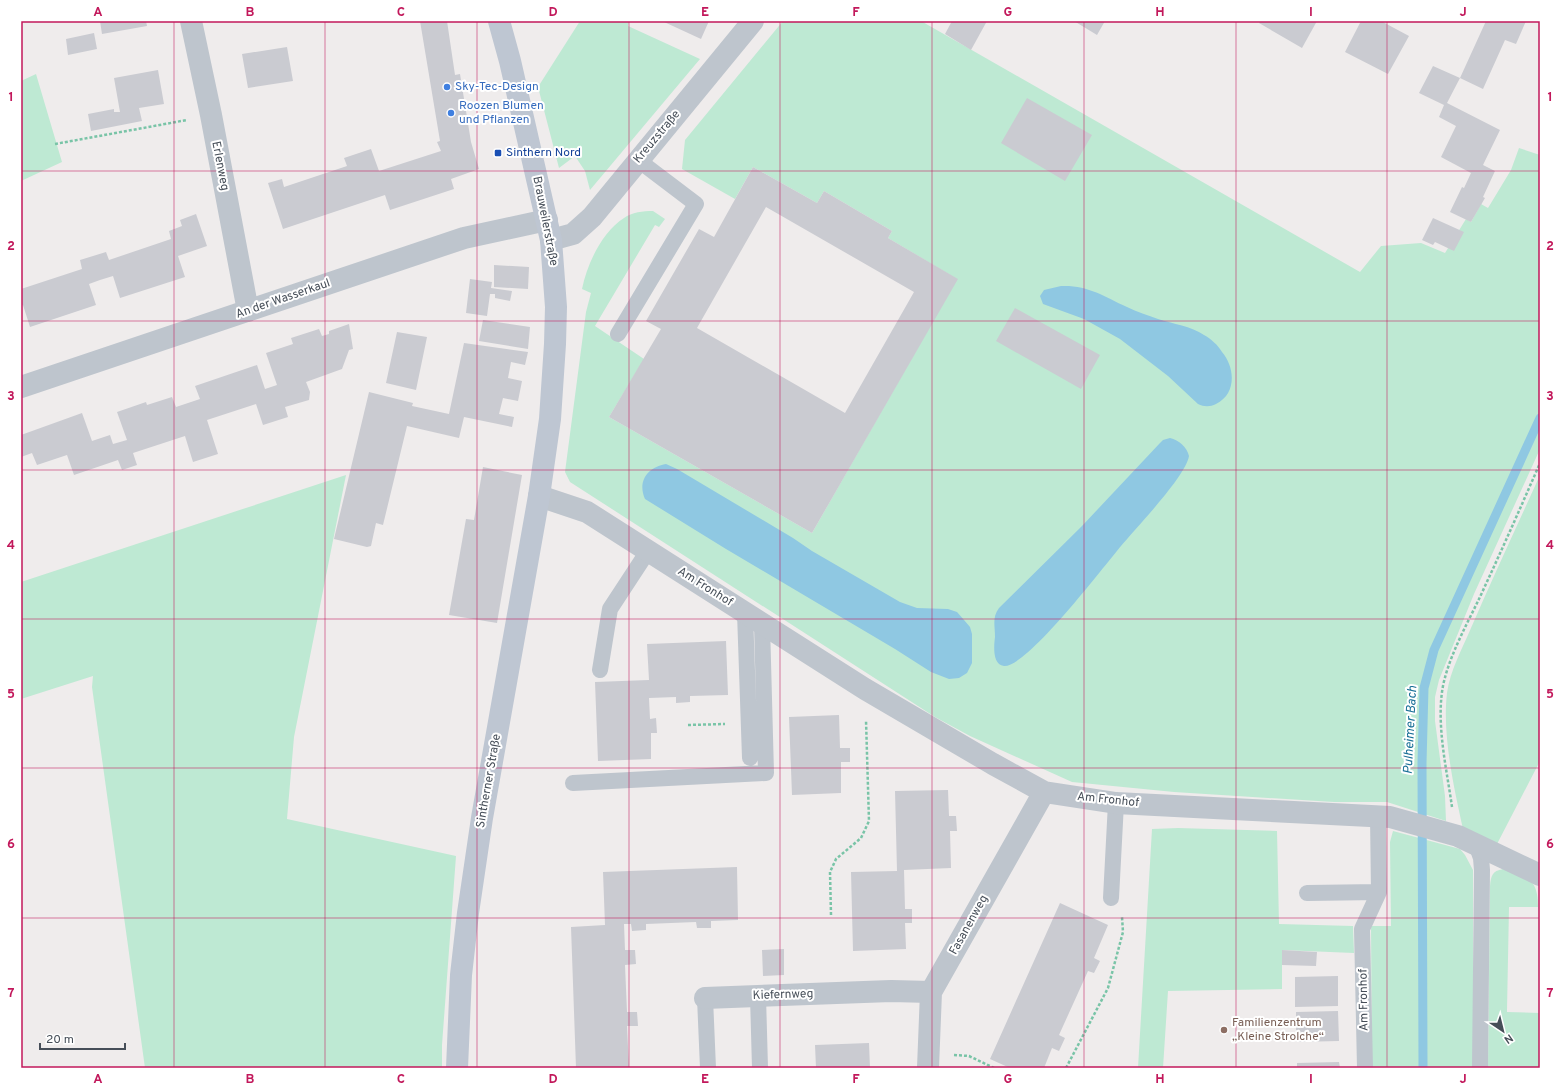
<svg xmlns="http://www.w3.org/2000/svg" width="1561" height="1089" viewBox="0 0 1561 1089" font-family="Overpass,sans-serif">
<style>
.green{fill:#bee9d3}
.water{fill:#8fc8e2}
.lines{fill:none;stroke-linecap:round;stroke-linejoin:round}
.stream{stroke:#8fc8e2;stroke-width:9}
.building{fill:#cacbd1;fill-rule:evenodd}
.path{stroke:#79c4a7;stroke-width:2.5;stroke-dasharray:3 2;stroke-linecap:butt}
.lane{stroke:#bec5cd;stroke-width:16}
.street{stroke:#bec5cd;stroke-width:22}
.secondary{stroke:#bec6d2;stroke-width:22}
.grid{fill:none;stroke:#c2185b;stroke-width:1;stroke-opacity:0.55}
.shop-dot{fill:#3f7fe0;stroke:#fff;stroke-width:1.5}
.transit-dot{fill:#1a4fb4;stroke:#fff;stroke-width:1.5}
.education-dot{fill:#8d6e63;stroke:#fff;stroke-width:1.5}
.labels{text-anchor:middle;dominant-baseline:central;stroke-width:4;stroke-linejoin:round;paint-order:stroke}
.shop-label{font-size:12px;fill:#366cbe;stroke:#fff;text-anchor:start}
.street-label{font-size:12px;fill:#464e58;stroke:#fff}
.transit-label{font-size:12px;fill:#164399;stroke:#fff;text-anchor:start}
.education-label{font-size:12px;fill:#785e54;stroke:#fff;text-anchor:start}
.water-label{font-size:13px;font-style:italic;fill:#1a7097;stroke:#fff}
.neatline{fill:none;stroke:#c2185b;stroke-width:1.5}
.grid-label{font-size:13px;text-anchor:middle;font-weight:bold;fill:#c2185b}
</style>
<rect width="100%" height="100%" fill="#efecec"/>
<path class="green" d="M580 21H629L628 26 700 59 590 190 585 171 575 156 559 168 538 87Z
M783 21H921L1360 272 1381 246 1421 243 1445 253 1466 219 1471 222 1481 204 1488 208 1511 170 1519 148 1540 155V449L1474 594 1439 680 1435 697V721L1445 796 1446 821 1387 802H1334L1174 792 1072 782 970 736 935 717 570 482 565 472 586 312 591 293 582 289C587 264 602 232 624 218 632 212 643 211 653 211L665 219 659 227 655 225 595 326 644 359 609 417 812 533 957 279 888 238 892 231 824 191 817 203 753 167 735 199 682 169 685 140Z
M36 74 62 162 21 181V81Z
M346 475 294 737 287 819 456 856 442 1045V1068H145L92 687 93 676 21 699V582Z
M1540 475V761L1497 844 1463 829C1454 788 1442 735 1447 693 1450 671 1462 649 1471 628 1493 577 1517 526 1540 475Z
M1178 828 1277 831 1279 924 1353 926 1354 953 1282 950V989L1168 991 1163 1068H1138L1152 829Z
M1393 831 1460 849 1465 855 1473 870V1068H1372L1371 926H1391L1390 842Z
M1503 869C1527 878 1538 877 1538 907H1509L1507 1010V1012L1540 1013V1068H1488L1490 886C1491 876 1492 871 1503 869Z"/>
<path class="water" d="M1061 286C1088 285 1103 296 1127 307 1137 312 1148 315 1158 319 1173 324 1191 326 1204 335 1211 339 1218 345 1222 352 1235 367 1237 394 1216 404 1210 407 1204 407 1198 404L1168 376 1120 339 1084 319 1043 304 1040 296 1044 290Z
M1170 438C1179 440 1187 447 1189 456 1186 476 1136 528 1121 546 1104 566 1027 668 1004 666 992 665 994 645 995 637 995 626 992 617 999 608L1082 526 1160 443 1163 440Z
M666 464 677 469 793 538 812 551 900 602 917 608 948 609 957 612 964 620 970 627 972 634V663L967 673 959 678 949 679 931 672 895 649 726 549 645 499C637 481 648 467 666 464Z"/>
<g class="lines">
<path class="stream" d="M1423 1068 1422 763 1424 688 1434 650 1540 418"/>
</g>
<path class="building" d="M100 21H146L147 26 102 34Z
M420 21H447L455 75 460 74 471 142 479 169 451 179 454 189 390 210 385 195 283 229 268 183 282 179 284 187 347 166 344 158 371 149 379 171 441 151 437 142 440 141Z
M662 21H709L701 39Z
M952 21H987L971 50 945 34Z
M1074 21H1105L1097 35Z
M1260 21H1317L1302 48 1259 23Z
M1361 21H1381L1409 36 1388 74 1345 52Z
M1486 21H1526L1516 44 1505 40 1483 89 1460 78Z
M94 33 97 49 68 55 66 39Z
M287 47 293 81 248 88 242 54Z
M1433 66 1460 78 1447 103 1500 130 1483 165 1495 171 1483 197 1485 198 1471 222 1450 212 1462 187 1464 188 1471 173 1441 157 1456 126 1439 117 1444 105 1419 93Z
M158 70 164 104 139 108 142 121 91 131 88 114 114 109V112H120L114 78Z
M1027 98 1092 135 1065 181 1001 143Z
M753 167 817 203 824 191 892 231 888 238 958 279 812 533 609 417 661 329 646 321 699 229 714 237ZM766 207 914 292 845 413 697 328Z
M196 214 207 246 178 256 185 277 120 298 113 276 100 280 89 284 96 305 30 327 23 305 21 306V289L82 269 80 260 106 252 109 260 171 239 169 231 182 226 180 220Z
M1433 218 1464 232 1454 251 1435 242 1433 245 1422 240Z
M494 265 529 267 528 289 494 287Z
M470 279 492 282 491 288 512 291 510 301 495 298V294H490L487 316 466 313Z
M1015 308 1100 355 1081 389 996 341Z
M483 320 530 327 528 349 479 341Z
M349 324 353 349 349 350 342 369 306 382 310 392 309 400 285 407 288 417 263 425 256 404 207 420 218 454 193 462 185 436 133 453 137 465 122 470 118 460 74 475 67 455 37 465 32 453 21 457V435L82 413 92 441 110 435 113 444 127 440 117 412 146 402 147 405 172 397 176 407 200 399 195 386 257 365 265 389 277 385 266 353 293 344 291 338 319 329 322 336 329 334V331Z
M397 332 427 337 416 390 386 383Z
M464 343 528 352 525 365 511 362 508 378 522 381 518 401 503 398 499 414 514 417 512 427 464 417 459 438 407 426 383 525 376 523 371 546 367 547 334 539 369 392 413 403 412 406 449 414Z
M483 467 522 475 497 623 449 615 466 519 474 520Z
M726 641 728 695 690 696V702L676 703V697L649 698 650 719 656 718 657 733H651V759L598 761 595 682 649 680 647 644Z
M839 715 840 748H850V762H841V793L792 795 789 717Z
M948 790 949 816H956L957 831H950L951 868 904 870 905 909H912V923H905L906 949 853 951 851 872 897 871 895 791Z
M737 867 738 920 711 921V928H697L696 922 646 924V930L632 931 631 924H624L625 950H635L636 964 625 965 627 1012H637L638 1026H627L629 1068H576L571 927 605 925 603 872Z
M1060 903 1108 925 1094 958 1100 961 1094 973 1088 971 1059 1035 1065 1038 1059 1051 1052 1048 1044 1068H1010L990 1059Z
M784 949V975L763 976 762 950Z
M1282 950 1317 952 1316 966 1282 965Z
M1338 976V1006L1295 1007V977Z
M1338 1011 1339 1041 1296 1042V1012Z
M869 1043 870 1068H816L815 1045Z
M1339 1062 1340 1068H1297V1063Z"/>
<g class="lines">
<path class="path" d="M55 144 187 120
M688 725 725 724
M1452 807C1447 771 1437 729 1442 692 1446 662 1466 626 1479 599 1500 554 1520 509 1540 463
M831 915 830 872 836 859 861 838 869 821 866 720
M954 1055 969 1056 994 1068
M1066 1068 1108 988 1123 932 1122 917"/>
<path class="lane" d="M618 334 696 204 638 160
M745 613 750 758
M600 670 610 609 648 551
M573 783 766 773 762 624
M1476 844 1481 858 1482 870 1480 1068
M1307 893 1379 892
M1111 898 1116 803
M758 996 760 1068
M705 998 708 1068
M1365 1068 1362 929 1379 892 1378 816"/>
<path class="street" d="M191 21 211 115 248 311
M551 240 573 234 592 217 753 21
M21 387 464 238 547 220
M539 496 587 512 865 689 993 764 1044 792 1116 803 1390 817 1458 836 1540 875
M705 998 891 991 931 992
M928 1068 931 992 1044 792"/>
<path class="secondary" d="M457 1068 461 975 468 913 482 818 539 496 550 419 555 344 556 307 551 240 510 61 499 21"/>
</g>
<path class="grid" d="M174 21V1068M325 21V1068M477 21V1068M629 21V1068M780 21V1068M932 21V1068M1084 21V1068M1236 21V1068M1387 21V1068M21 171H1540M21 321H1540M21 470H1540M21 619H1540M21 768H1540M21 918H1540"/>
<g class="shop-dot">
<circle cx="447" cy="87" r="4"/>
<circle cx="451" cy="113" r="4"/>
</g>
<rect class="transit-dot" x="494" y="149" width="8" height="8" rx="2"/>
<circle class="education-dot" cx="1224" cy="1030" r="4"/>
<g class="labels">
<g class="shop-label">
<text x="455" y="87">Sky-Tec-Design</text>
<text x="459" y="106">Roozen Blumen<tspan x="459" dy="14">und Pflanzen</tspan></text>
</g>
<g class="street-label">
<text transform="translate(657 137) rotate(-50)">Kreuzstraße</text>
<text transform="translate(220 166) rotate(79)">Erlenweg</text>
<text transform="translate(545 221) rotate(79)">Brauweilerstraße</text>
<text transform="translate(283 299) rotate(-19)">An der Wasserkaul</text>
<text transform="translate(705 587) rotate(32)">Am Fronhof</text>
<text transform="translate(489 781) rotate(-80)">Sintherner Straße</text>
<text transform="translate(1108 800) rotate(6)">Am Fronhof</text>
<text transform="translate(969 925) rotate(-61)">Fasanenweg</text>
<text transform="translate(783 995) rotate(-2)">Kiefernweg</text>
<text transform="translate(1364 1000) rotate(-91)">Am Fronhof</text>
</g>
<g class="transit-label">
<text x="506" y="153">Sinthern Nord</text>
</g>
<g class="education-label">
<text x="1232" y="1023">Familienzentrum<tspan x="1232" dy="14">„Kleine Strolche“</tspan></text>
</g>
<g class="water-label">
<text transform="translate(1411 730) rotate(-87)">Pulheimer Bach</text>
</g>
</g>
<rect width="1561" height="1089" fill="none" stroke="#ffffff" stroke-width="44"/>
<g transform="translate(1503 1031) rotate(145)" stroke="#ffffff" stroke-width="3" paint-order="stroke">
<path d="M0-3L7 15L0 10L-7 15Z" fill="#464e58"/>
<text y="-6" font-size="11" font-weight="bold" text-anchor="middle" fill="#464e58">N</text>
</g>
<path d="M40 1043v6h85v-6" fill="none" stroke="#464e58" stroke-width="2"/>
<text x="46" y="1043" font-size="12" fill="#464e58" stroke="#ffffff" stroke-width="3" paint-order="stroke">20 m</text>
<rect x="22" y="22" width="1517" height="1045" class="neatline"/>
<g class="grid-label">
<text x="98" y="16">A</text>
<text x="250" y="16">B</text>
<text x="401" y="16">C</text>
<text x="553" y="16">D</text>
<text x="705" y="16">E</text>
<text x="856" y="16">F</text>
<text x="1008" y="16">G</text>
<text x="1160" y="16">H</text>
<text x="1311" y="16">I</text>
<text x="1463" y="16">J</text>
<text x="11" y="101">1</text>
<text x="1550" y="101">1</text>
<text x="11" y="250">2</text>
<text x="1550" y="250">2</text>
<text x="11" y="400">3</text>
<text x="1550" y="400">3</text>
<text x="11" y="549">4</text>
<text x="1550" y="549">4</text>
<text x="11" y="698">5</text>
<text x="1550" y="698">5</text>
<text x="11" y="848">6</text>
<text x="1550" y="848">6</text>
<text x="11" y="997">7</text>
<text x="1550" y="997">7</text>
<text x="98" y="1083">A</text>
<text x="250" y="1083">B</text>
<text x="401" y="1083">C</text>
<text x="553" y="1083">D</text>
<text x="705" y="1083">E</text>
<text x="856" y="1083">F</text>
<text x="1008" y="1083">G</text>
<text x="1160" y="1083">H</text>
<text x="1311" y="1083">I</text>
<text x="1463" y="1083">J</text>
</g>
</svg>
